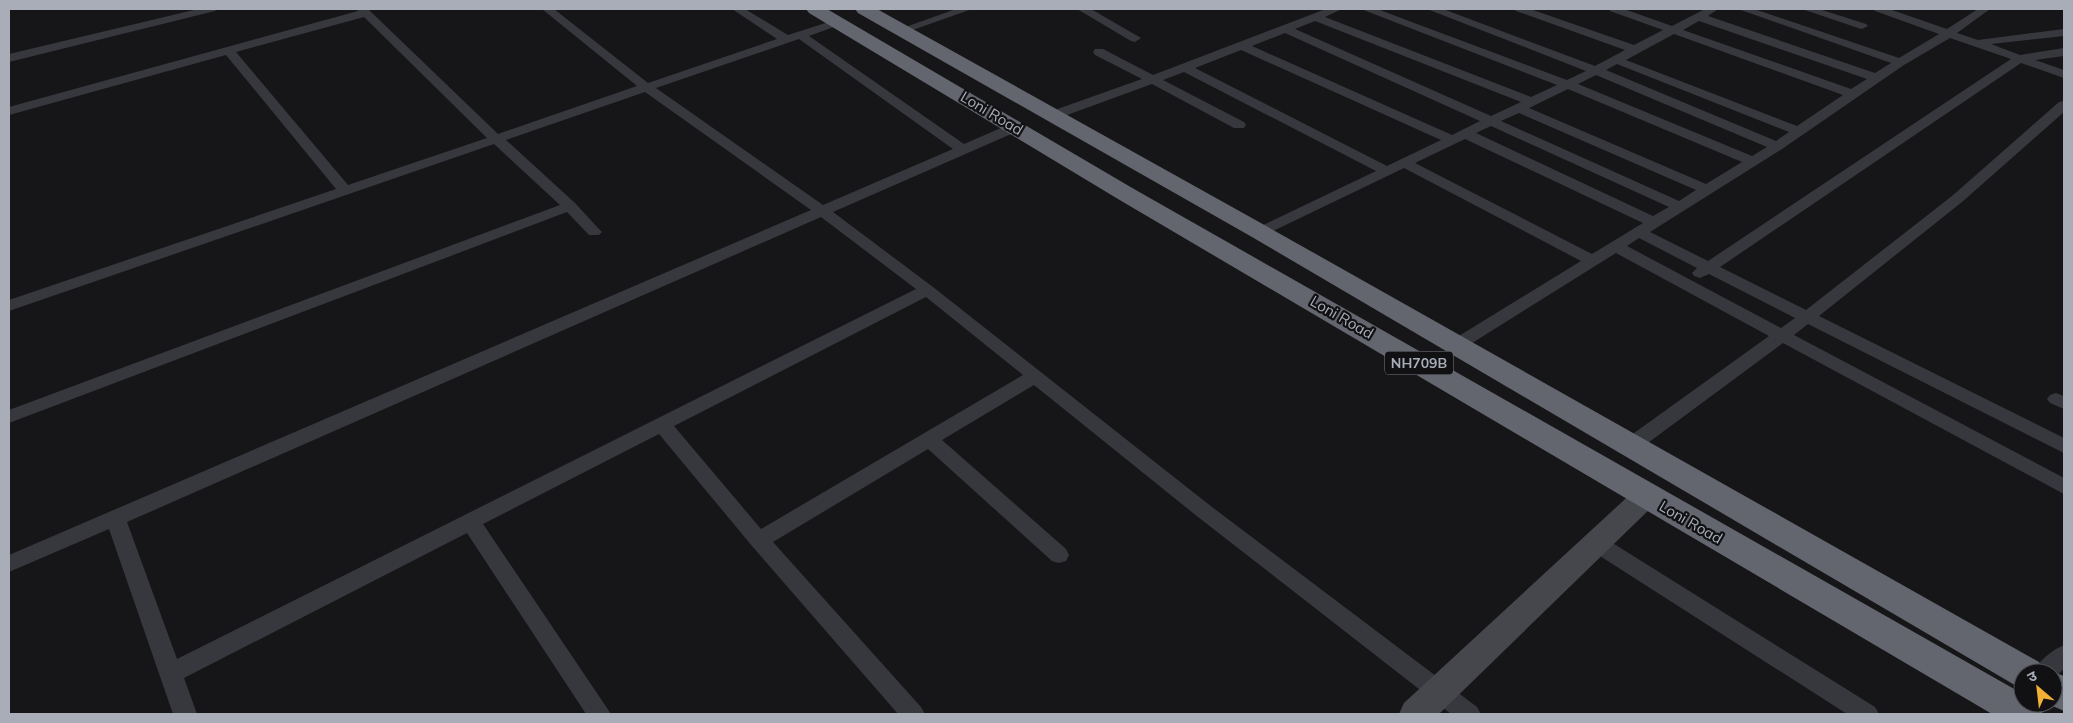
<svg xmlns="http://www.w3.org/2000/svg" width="2073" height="723" viewBox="0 0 2073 723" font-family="Mulish,'Noto Sans Devanagari',sans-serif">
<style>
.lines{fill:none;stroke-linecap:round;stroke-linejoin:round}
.street{fill:#37383d;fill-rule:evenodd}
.secondary{fill:#45474d;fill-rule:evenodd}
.highway{fill:#63666e;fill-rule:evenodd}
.labels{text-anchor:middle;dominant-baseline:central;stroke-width:4.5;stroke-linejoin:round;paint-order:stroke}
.shield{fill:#111113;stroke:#7b7e86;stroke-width:1}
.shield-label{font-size:14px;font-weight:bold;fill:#a8adb8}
.street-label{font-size:15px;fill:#a8adb8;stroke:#111113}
</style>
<rect width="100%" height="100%" fill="#161618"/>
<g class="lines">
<path class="street" d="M198 9H217L215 11 9 62V54Z
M357 9H368L498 134 637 86 542 9H554L648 83 777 39 732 9H745L788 35 838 19 844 22 842 24 809 36 964 144 1010 124H1020L1022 127 1020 130 833 212 933 287 1212 507 1477 707 1481 714H1451L1198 517 1034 385 942 440 1066 549 1069 555 1066 561 1059 563 1052 561 928 449 773 542 921 707 925 714H898L752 546 659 434 483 524 611 714H586L467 533 184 678 197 714H173L109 529 9 572V555L811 210 645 92 506 140 575 203 599 229 602 232 599 235H589L567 212 9 423V410L560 205 494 144 9 311V300L336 189 226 55 9 115V107L358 11ZM364 17 487 138 348 185 236 52ZM799 39 953 149 823 205 656 88ZM821 217 916 289 177 659 127 522ZM926 297 1023 375 761 529 674 426Z
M956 9H972L907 32H899L897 30Z
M1077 9H1091L1141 38 1135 42 1131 41Z
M1326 9H1342L1325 17 1531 97 1557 85 1361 9H1377L1567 80 1586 71 1427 9H1443L1595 66 1625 50 1516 11 1515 9H1530L1634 45 1663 30 1610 11 1609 9H1624L1672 26 1705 9H1718L1708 16 1875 73 1891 63 1738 9H1754L1899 58 1939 34 1875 11 1874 9H1889L1947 29 1978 9H1990L1957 33 1978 40 2064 29V36L1991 44 2020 55 2064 48V56L2035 60 2064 70V78L2021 63 1720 267 1806 310 1952 196 2059 102 2064 101V112L1962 202 1819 316 2064 438V453L1808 324 1794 335 2064 478V494L1783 343 1637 451 1630 453 1623 451 1621 446 1623 441 1769 336 1616 253 1461 350H1449L1446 346 1449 342 1581 261 1404 168 1265 235H1255L1252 232 1255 229 1376 171 1184 72 1163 80 1244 122 1246 125 1244 128H1234L1152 84 1059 118 1054 119 1047 115 1049 112 1142 79 1095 55 1093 52 1095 49H1103L1153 75ZM1315 21 1521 102 1491 116 1295 29ZM1699 21 1867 79 1851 89 1683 30ZM1285 33 1480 121 1452 135 1252 46ZM1674 34 1843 95 1797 126 1626 60ZM1950 38 2011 59 1708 261 1650 232 1782 149 1904 65ZM1241 50 1441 140 1387 166 1195 68ZM1617 64 1789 132 1776 141 1606 70ZM1596 75 1767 147 1752 156 1578 84ZM1568 89 1742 162 1706 184 1529 108ZM1519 113 1696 190 1679 201 1501 121ZM1491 126 1669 207 1653 216 1476 133ZM1465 139 1643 223 1592 254 1415 163ZM1639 238 1697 268 1692 273 1694 276 1700 278 1709 274 1795 318 1781 328 1627 246Z
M1802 9H1819L1866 24 1868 26 1862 29 1858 28Z
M2056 393 2064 396V409L2050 403 2047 399 2050 395Z
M1596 535 1603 537 1875 707 1879 714H1847L1589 549 1586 543 1589 537Z
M2064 645V669L2053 679V673H2033C2038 661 2052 650 2064 645Z"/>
<path class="secondary" d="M1646 485 1656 489 1660 496 1656 503 1439 714H1399L1404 703 1636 489Z"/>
<path class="highway" d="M806 9H827L1134 189 2023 694V703H2038L2043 714H1992L1118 199 809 13Z
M855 9H877L1268 227 2039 662 2044 673H2023V687L2013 684 1252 237 858 13Z
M2053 672 2064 676V711L2046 703H2053V673H2051Z"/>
</g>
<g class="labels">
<rect class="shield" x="1385" y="351.5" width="68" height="23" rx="4"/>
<g class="shield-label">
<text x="1419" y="363">NH709B</text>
</g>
<g class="street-label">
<text transform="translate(992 113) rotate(31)">Loni Road</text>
<text transform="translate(1342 317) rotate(30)">Loni Road</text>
<text transform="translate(1691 522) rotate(30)">Loni Road</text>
</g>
</g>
<rect width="2073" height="723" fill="none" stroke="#a8adb8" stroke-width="20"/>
<g transform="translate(2038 688) rotate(332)"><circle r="24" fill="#111113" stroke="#4d4f55"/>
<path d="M0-4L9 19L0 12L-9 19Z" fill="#f2b134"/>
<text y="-8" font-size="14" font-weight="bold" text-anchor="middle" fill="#a8adb8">उ</text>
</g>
</svg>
